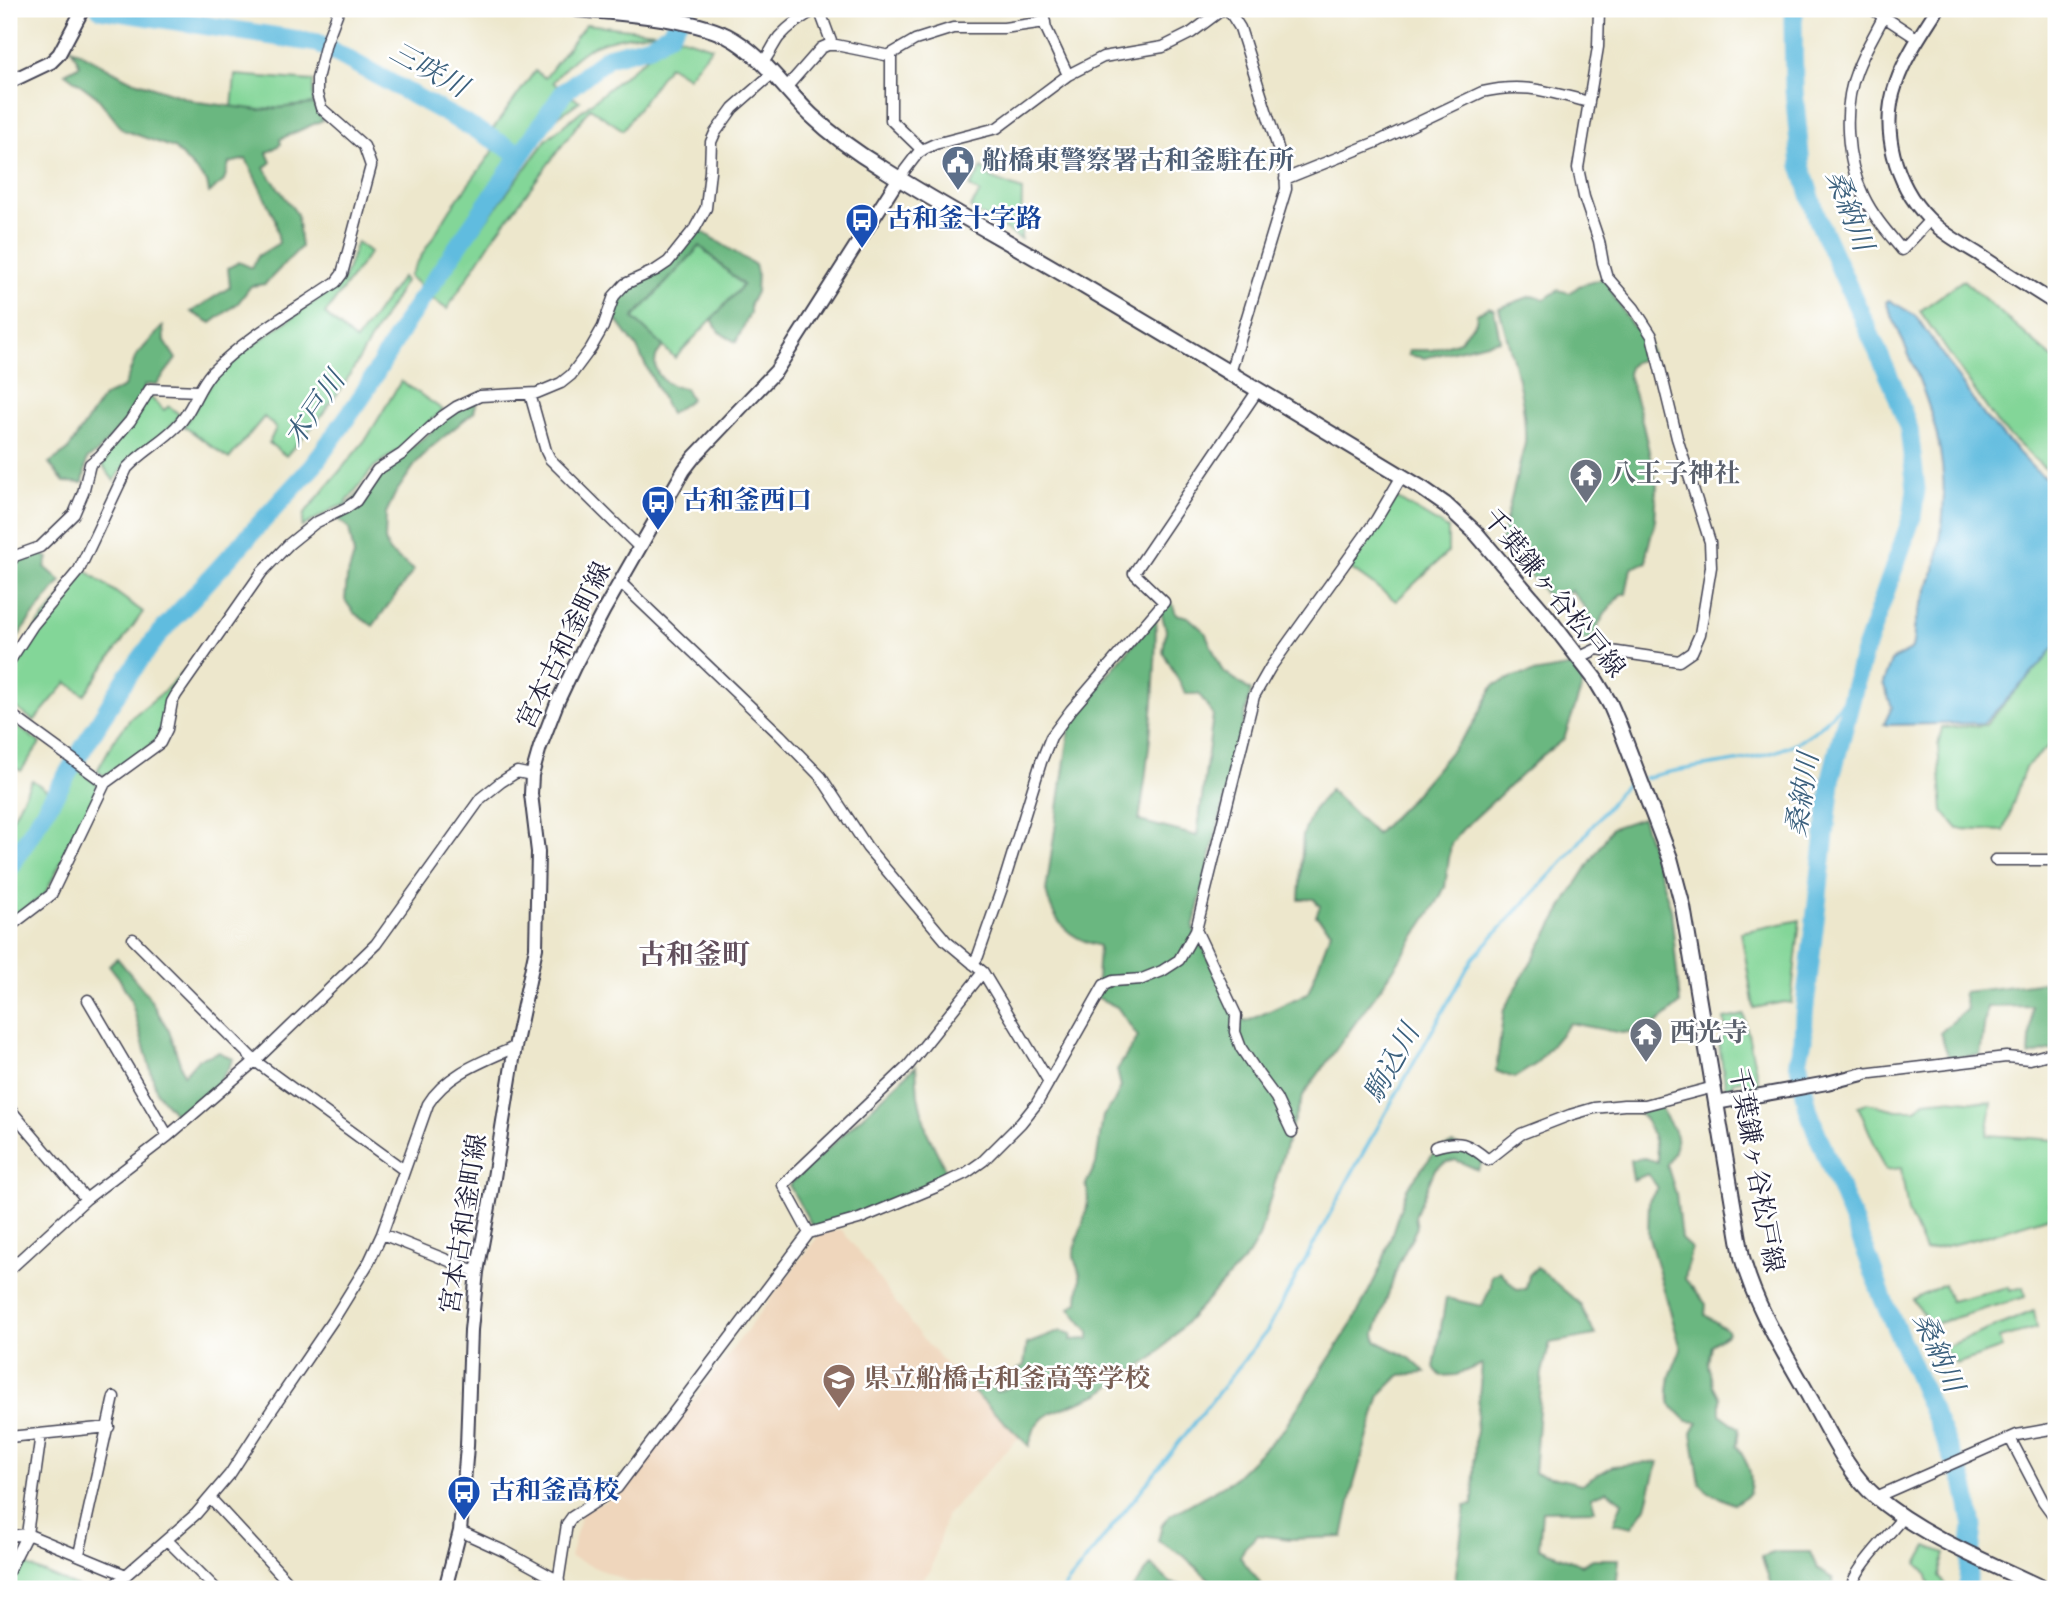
<svg xmlns="http://www.w3.org/2000/svg" width="2065" height="1598" viewBox="0 0 2065 1598" font-family="Vollkorn,'Noto Serif JP',serif">
<style>
.built{fill:#efd6bc}
.green{fill:#83d698;stroke:#527c6a;stroke-width:2}
.forest{fill:#6ab780;stroke:#466c5e;stroke-width:2}
.water{fill:#61bcdf;stroke:#426f8d;stroke-width:2}
.lines{fill:none;stroke-linecap:round;stroke-linejoin:round}
.stream{stroke:#61bcdf;stroke-width:3.5}
.river{stroke:#61bcdf;stroke-width:19}
.minor-casing{stroke:#404051;stroke-width:13}
.tertiary-casing{stroke:#404051;stroke-width:16}
.primary-casing{stroke:#404051;stroke-width:18}
.minor{stroke:#fff;stroke-width:10}
.tertiary{stroke:#fff;stroke-width:12}
.primary{stroke:#fff;stroke-width:14}
.labels{text-anchor:middle;dominant-baseline:central;stroke-width:5;stroke-linejoin:round;paint-order:stroke}
.service-label{font-size:26px;font-weight:bold;fill:#4e5e75;stroke:#fff;text-anchor:start}
.transit-label{font-size:26px;font-weight:bold;fill:#164399;stroke:#fff;text-anchor:start}
.worship-label{font-size:26px;font-weight:bold;fill:#5b616d;stroke:#fff;text-anchor:start}
.street-label{font-size:26px;fill:#22223b;stroke:#fff}
.education-label{font-size:26px;font-weight:bold;fill:#785e54;stroke:#fff;text-anchor:start}
.water-label{font-size:28px;font-style:italic;fill:#3b607d;stroke:#fff}
.neighbourhood-label{font-size:28px;font-weight:bold;fill:#62505d;stroke:#fff}
</style>
<rect width="100%" height="100%" fill="#fff"/>
<filter id="ink" filterUnits="userSpaceOnUse"><feTurbulence type="fractalNoise" baseFrequency=".0143" numOctaves="2"/><feDisplacementMap in="SourceGraphic" scale="14" xChannelSelector="R" yChannelSelector="G"/><feConvolveMatrix kernelMatrix="1 2 1 2 8 2 1 2 1" color-interpolation-filters="sRGB"/></filter>
<filter id="wash" filterUnits="userSpaceOnUse"><feTurbulence type="fractalNoise" baseFrequency=".00686" numOctaves="4" result="noise"/><feDisplacementMap in="SourceGraphic" scale="28" xChannelSelector="R" yChannelSelector="G"/><feGaussianBlur stdDeviation="1.57" result="paint"/><feColorMatrix in="noise" values="0 0 0 0 0 0 0 0 0 0 0 0 0 0 0 0 0 1.4 0 .05"/><feComposite in="paint" operator="in"/></filter>
<g filter="url(#wash)">
<rect width="100%" height="100%" fill="#ede7cc"/>
<path class="built" d="M841 1229 869 1265 919 1335 963 1382 1019 1437 946 1516 931 1570 914 1589H688L674 1580 631 1583 570 1557 582 1512 623 1493 819 1235Z"/>
<path class="green" d="M586 24 656 32C606 40 587 39 553 82L564 93 580 101 538 131 525 153 490 133 535 71 545 78Z
M674 35 712 47 688 77 669 65 623 130 590 108 493 238 447 309 429 297 547 139Z
M235 75 313 81V104L260 110 232 108Z
M496 147 519 159 424 289 409 276 451 208Z
M982 168 992 179 1022 190 1021 239 970 208 980 193 970 187Z
M357 242 370 252 325 314 356 341 402 277 405 281 345 383 318 420 286 456 269 443 276 428 264 417 229 459 184 426 216 376 242 353 343 281Z
M700 246 743 286 675 358 633 318Z
M1963 280 2056 361V479L1999 426 1920 311Z
M401 381 443 410 399 450 374 467 344 505 333 509 302 527 304 514 367 438Z
M149 396 164 410 169 406 180 415 165 433 125 465 114 481 99 460Z
M1396 498 1448 529V552L1396 601 1347 566Z
M85 570 143 612 84 695 67 682 34 721 9 703V669L36 627Z
M2056 644V740L2025 767 2004 831 1958 829 1943 811 1938 746 1942 728 1986 725Z
M199 656C189 669 178 681 171 696 164 711 165 729 154 742 141 757 120 765 105 776L97 771 113 742 131 718 162 693Z
M9 720 40 743 21 771 9 764Z
M75 767 96 783 99 788 45 894 9 921V876Z
M32 780 51 793 9 862V825Z
M1800 920 1791 1003 1784 1002 1754 1008 1741 932Z
M1744 1015 1760 1090 1747 1094 1744 1079 1732 1082 1733 1096 1727 1097 1719 1044 1726 1031 1724 1019Z
M1946 1099 1992 1103 1987 1135 2056 1140V1202L2050 1204 2053 1215 1980 1238 1925 1251 1908 1212 1901 1168 1886 1170 1858 1106 1867 1103 1897 1110H1916L1924 1101Z
M1944 1284 1950 1301 2009 1287 2010 1291 2023 1287 2025 1297 1931 1325 1913 1300Z
M2034 1311 2037 1328 1999 1338 2002 1348 1956 1364 1943 1348Z
M1927 1546 1945 1553 1939 1576 1948 1589H1931L1926 1573 1917 1564Z
M21 1563 82 1589H9V1584Z"/>
<path class="forest" d="M71 48 126 78 198 102 260 110 313 104 323 120 280 139 281 144 267 153 271 162 264 168 297 214 301 247 265 284 251 286 238 303 211 323 191 312 230 287 228 268 239 262 252 268 258 256 279 243 275 219 246 159 229 163 224 181 209 193 207 182 174 148 123 130 97 97 65 73 80 65Z
M698 229 755 265 757 272 756 292 750 304V313L736 342 719 332 712 319 743 285 700 246 633 318 663 346C661 350 657 353 656 357 651 376 670 388 685 388L691 399 670 414 637 348 613 315 615 298 627 284 657 272Z
M1605 278 1615 298 1632 325 1647 338 1652 356 1634 362 1629 367 1628 375 1639 408 1657 486 1655 522 1647 551V562L1631 568 1626 594H1621L1606 612 1590 641 1582 640 1580 635 1579 620 1588 612 1571 590 1552 605 1550 599 1501 540 1525 443C1527 398 1510 351 1499 308L1531 296 1545 299 1558 290 1570 293 1579 286Z
M1488 307 1494 309 1500 340 1424 358 1408 355 1409 350H1432L1460 341 1465 333 1476 322 1477 314Z
M163 326 164 340 176 359 157 384 145 385 136 410 98 452 87 459 83 483 64 482 49 463 67 451 103 397 124 387 136 356Z
M477 401 474 412 429 449 417 462 395 494 386 513 385 540 389 552 414 570 373 626 354 613 345 600 347 578 354 555 349 528 335 517 381 473 458 409Z
M36 551 48 558 45 567 61 581 28 622 9 651V567L17 559Z
M1164 598 1172 603 1176 614 1188 617 1205 632 1222 670 1251 691 1193 928 1238 1015 1246 1022 1308 993 1331 931 1316 916 1320 906 1314 899H1299L1303 835 1313 810 1330 790 1376 834 1409 801 1473 725 1494 685 1516 676 1572 666 1584 681 1564 739 1542 756 1462 830 1451 844 1445 887 1439 899 1389 976 1304 1094 1292 1125 1259 1237 1248 1256 1154 1357 1099 1394 1053 1412 1043 1418 1035 1427 1029 1446 963 1382 989 1381 996 1392 1012 1386 1011 1376 1024 1365 1027 1344 1061 1331 1072 1334 1071 1340 1089 1339V1332L1070 1308 1078 1302C1078 1293 1081 1283 1080 1274 1078 1267 1073 1260 1074 1253 1078 1229 1093 1209 1086 1184L1096 1164 1103 1116 1114 1102 1121 1087 1117 1070 1138 1037 1117 1007 1096 997 1099 946C1068 938 1053 922 1046 891L1071 719 1156 617C1156 686 1150 754 1139 821L1197 836 1213 715 1199 694H1186L1163 652 1166 630 1161 612Z
M1642 818 1671 909 1680 1004 1650 1029 1622 1033 1570 1023 1536 1064 1514 1078 1496 1071 1504 1009 1573 889 1612 828Z
M117 958 147 994 169 1031 184 1075 198 1059 219 1052 233 1059C218 1089 206 1100 176 1115L157 1093 131 1000 119 978 109 965Z
M2056 981V1049L2029 1056 2032 1006 1987 1007 1980 1055 1949 1058 1940 1033 1967 1009 1963 992Z
M916 1066 918 1096 927 1132 949 1177 858 1216 814 1229 789 1185Z
M1660 1107C1675 1134 1684 1136 1667 1165L1676 1194 1681 1239 1691 1248 1685 1279 1706 1304 1705 1315 1726 1329 1728 1333 1711 1345 1708 1365 1713 1385 1720 1398V1414L1739 1428 1737 1446C1748 1464 1754 1473 1749 1494L1734 1504 1709 1493 1700 1484 1692 1433 1698 1422 1687 1421 1671 1405 1668 1391 1670 1376 1681 1349 1648 1234 1649 1200 1658 1188 1648 1174 1633 1180 1630 1160 1644 1158 1658 1162C1656 1144 1652 1124 1637 1111Z
M1452 1144 1474 1151 1483 1161 1478 1170 1456 1160 1445 1163 1435 1169 1415 1216 1417 1227 1399 1263 1375 1333 1376 1341 1410 1358 1426 1373 1400 1375 1380 1395 1354 1484 1343 1537 1290 1539 1258 1535 1245 1547 1240 1557 1265 1589H1220L1184 1556 1158 1541 1162 1525 1169 1516 1231 1481 1283 1430 1353 1322 1380 1269 1407 1188 1437 1149Z
M1537 1267 1580 1304 1595 1335 1550 1343 1542 1373 1534 1473 1582 1484 1613 1466 1658 1462 1646 1507 1632 1527 1614 1523 1622 1502 1607 1491 1591 1497 1595 1510 1542 1511 1539 1548 1582 1565 1593 1559H1619L1616 1589H1530L1522 1584 1513 1583 1509 1589H1454L1465 1506 1473 1505 1475 1440 1482 1364 1456 1375 1441 1376 1434 1368 1446 1298 1482 1306 1491 1287V1276L1500 1271 1517 1290 1526 1289 1529 1275Z
M1776 1552H1810L1817 1568 1833 1579 1834 1589H1771C1771 1577 1764 1569 1762 1557Z
M1151 1565 1171 1583 1199 1589H1132Z"/>
<path class="water" d="M1889 300 1916 316 1985 417 2035 470 2056 486V645L2040 665 1984 723 1888 725 1884 724 1892 707 1883 683 1891 661 1911 650C1915 641 1913 632 1915 624 1921 601 1933 580 1937 558 1959 455 1925 393 1886 302Z"/>
<g class="lines">
<path class="stream" d="M1645 778C1698 761 1766 767 1812 733 1830 720 1843 701 1856 685
M1063 1589 1267 1331 1353 1171 1473 958 1569 855 1627 783 1637 780"/>
<path class="river" d="M100 9 318 43 520 154
M1795 9 1793 20 1794 90 1801 166 1818 220 1893 385 1909 429 1916 489 1912 517 1862 658 1832 774 1804 1015 1803 1040 1798 1061 1808 1108 1814 1126 1868 1257 1883 1299 1965 1485 1973 1526 1967 1589
M9 869 125 680 160 633 311 468 361 398 407 320 564 92 608 57 650 46 670 33 686 9"/>
</g>
</g>
<g filter="url(#ink)">
<g class="lines">
<defs>
<path id="minor" d="M819 9 832 44
M1042 9 1046 28 1068 75
M1228 9 1240 28 1285 170 1286 189 1230 373
M1872 9 1918 39
M1884 16C1875 34 1864 51 1857 70 1842 107 1846 161 1864 197 1873 216 1888 233 1902 250L1930 220
M763 62C770 54 773 45 779 37 790 25 803 16 817 9
M785 89 821 48 828 45H836L890 56
M922 150 891 120V54L915 40 953 28H1004L1045 22
M899 178 918 153 924 149 935 144 997 128 1068 75 1103 57 1163 47 1191 33 1223 9
M1285 179 1379 141 1482 92C1524 82 1549 92 1589 102
M530 394 546 451 550 459 640 548
M9 563 15 556 40 547 74 514 83 493 90 464 100 456 130 421 150 389 198 391
M620 582 780 735 821 777 867 847 946 941 983 972 1049 1082
M1580 657 1597 649 1679 661 1692 652 1700 634 1711 567 1710 542 1677 438 1652 336 1634 308 1607 277 1603 263 1599 241 1584 197 1578 168 1598 47 1599 9
M9 662 33 625 79 570 127 468C142 452 161 442 176 427 192 412 197 389 211 373 246 337 295 310 336 282L342 274 371 166 364 146 321 108 317 94V79L326 43 339 9
M9 713 105 783
M1995 860H2056
M9 927 51 895 105 783 160 743 167 729 172 702 176 695 262 572 289 544 315 523 346 508 356 501 377 470 402 454 443 416 456 407 480 396 537 393 561 383 571 375 591 348 603 327 614 296 625 284 656 270 668 262 695 228 706 208 710 171 711 142 715 133 733 108 773 73
M1196 930 1236 1015 1235 1032 1241 1048 1259 1075 1276 1098 1292 1132
M133 939 255 1061 404 1170
M973 964 978 956 1003 885 1041 762 1051 737 1071 710 1164 602 1134 573 1258 390
M88 1000 168 1136
M1863 1074 2006 1057 2030 1059 2056 1052
M9 1108 86 1199
M1435 1147C1459 1139 1468 1143 1488 1160L1521 1134 1570 1115 1594 1108 1624 1105H1645L1714 1087
M809 1233 783 1185 908 1066 983 972
M382 1234 477 1272
M9 1270 86 1199 168 1136 255 1061 376 944 481 798 501 782 517 772 532 775
M9 1437 109 1427
M2010 1438 2043 1501 2056 1519
M1876 1497 2017 1435 2056 1428
M210 1498 289 1583 283 1589
M460 1531 506 1552 559 1581
M9 1536 27 1534 126 1575
M167 1540 216 1589
M79 1554 114 1397
M9 1570 27 1534 41 1434
M110 1589 196 1514 230 1474 271 1411 335 1317 369 1262 382 1234 428 1104C446 1074 484 1061 515 1047
M557 1589 567 1524 572 1517 617 1488 809 1233 859 1219 941 1185 966 1173 983 1161 1021 1123 1037 1103 1104 985 1113 981 1142 979 1162 971 1179 960 1196 930 1254 696 1270 668 1376 520 1402 476
M1851 1589C1853 1570 1890 1534 1903 1517"/>
<path id="tertiary" d="M1937 9C1922 33 1905 57 1896 84 1880 129 1895 184 1928 218 1942 233 1962 244 1980 255 2005 272 2031 288 2056 304
M9 82 51 62 59 54 83 9
M1716 1103 1827 1083 1863 1074
M445 1589 460 1531 467 1446 471 1330 477 1272 491 1196 515 1047 536 948 538 852 531 794 532 775 540 747 557 703 574 667 604 610 684 470 694 457 776 371 899 178"/>
<path id="primary" d="M576 9C616 12 692 18 727 36 762 54 783 88 811 115 832 135 857 153 882 168 942 206 1004 239 1065 275 1185 346 1304 417 1423 489L1446 505 1476 533 1545 614 1595 679 1610 704 1619 725 1670 858 1683 907 1742 1257C1756 1309 1785 1353 1811 1400 1830 1433 1847 1472 1876 1497 1922 1536 1990 1563 2044 1589"/>
</defs>
<use href="#minor" class="minor-casing"/>
<use href="#tertiary" class="tertiary-casing"/>
<use href="#primary" class="primary-casing"/>
<use href="#minor" class="minor"/>
<use href="#tertiary" class="tertiary"/>
<use href="#primary" class="primary"/>
</g>
</g>
<defs>
<symbol id="civic-pin" viewBox="-11 -11 22 30"><path d="M0 17L-7.5 6A9.5 9.5 0 1 1 7.5 6Z" fill="#5c6f8a" stroke="#fff"/><path d="M-.6-6.5H3V-4.5H.6V-3L4-1V1h2V6H-6V1h2V-1L-.6-3ZM-1.2 2.5V6h2.4V2.5Z" fill="#fff"/></symbol>
<symbol id="bus-pin" viewBox="-11 -11 22 30"><path d="M0 17L-7.5 6A9.5 9.5 0 1 1 7.5 6Z" fill="#1a4fb4" stroke="#fff"/><path d="M-5-6H5V4H4V6H2V4H-2V6H-4V4H-5ZM-3.5-4V0h7V-4ZM-3.5 1.2v1.5H-2V1.2ZM2 1.2v1.5H3.5V1.2Z" fill="#fff"/></symbol>
<symbol id="temple-pin" viewBox="-11 -11 22 30"><path d="M0 17L-7.5 6A9.5 9.5 0 1 1 7.5 6Z" fill="#6b7280" stroke="#fff"/><path d="M0-6L5-2H3V0L6.5 2.5H4V6H1.5V3h-3V6H-4V2.5H-6.5L-3 0V-2H-5Z" fill="#fff"/></symbol>
<symbol id="school-pin" viewBox="-11 -11 22 30"><path d="M0 17L-7.5 6A9.5 9.5 0 1 1 7.5 6Z" fill="#8d6e63" stroke="#fff"/><path d="M0-5L7-2L0 1L-7-2ZM-4 1L0 2.5L4 1V4Q0 6-4 4Z" fill="#fff"/></symbol>
</defs>
<g fill-rule="evenodd">
<use href="#civic-pin" x="939" y="143" width="38" height="52"/>
<use href="#bus-pin" x="843" y="201" width="38" height="52"/>
<use href="#temple-pin" x="1567" y="456" width="38" height="52"/>
<use href="#bus-pin" x="639" y="483" width="38" height="52"/>
<use href="#temple-pin" x="1627" y="1015" width="38" height="52"/>
<use href="#school-pin" x="820" y="1361" width="38" height="52"/>
<use href="#bus-pin" x="445" y="1473" width="38" height="52"/>
</g>
<g class="labels">
<g class="service-label">
<text x="982" y="162">船橋東警察署古和釜駐在所</text>
</g>
<g class="transit-label">
<text x="886" y="220">古和釜十字路</text>
<text x="682" y="502">古和釜西口</text>
<text x="489" y="1492">古和釜高校</text>
</g>
<g class="worship-label">
<text x="1610" y="475">八王子神社</text>
<text x="1670" y="1034">西光寺</text>
</g>
<g class="street-label">
<text transform="translate(1553 594) rotate(51)">千葉鎌ヶ谷松戸線</text>
<text transform="translate(565 646) rotate(-64)">宮本古和釜町線</text>
<text transform="translate(1755 1170) rotate(80)">千葉鎌ヶ谷松戸線</text>
<text transform="translate(465 1224) rotate(-81)">宮本古和釜町線</text>
</g>
<g class="education-label">
<text x="864" y="1380">県立船橋古和釜高等学校</text>
</g>
<g class="water-label">
<text transform="translate(428 71) rotate(29)">三咲川</text>
<text transform="translate(1848 211) rotate(69)">桑納川</text>
<text transform="translate(316 410) rotate(-56)">木戸川</text>
<text transform="translate(1804 795) rotate(-81)">桑納川</text>
<text transform="translate(1393 1064) rotate(-61)">駒込川</text>
<text transform="translate(1937 1353) rotate(66)">桑納川</text>
</g>
<g class="neighbourhood-label">
<text x="694" y="956">古和釜町</text>
</g>
</g>
<rect width="2065" height="1598" fill="none" stroke="#fff" stroke-width="35"/>
</svg>
